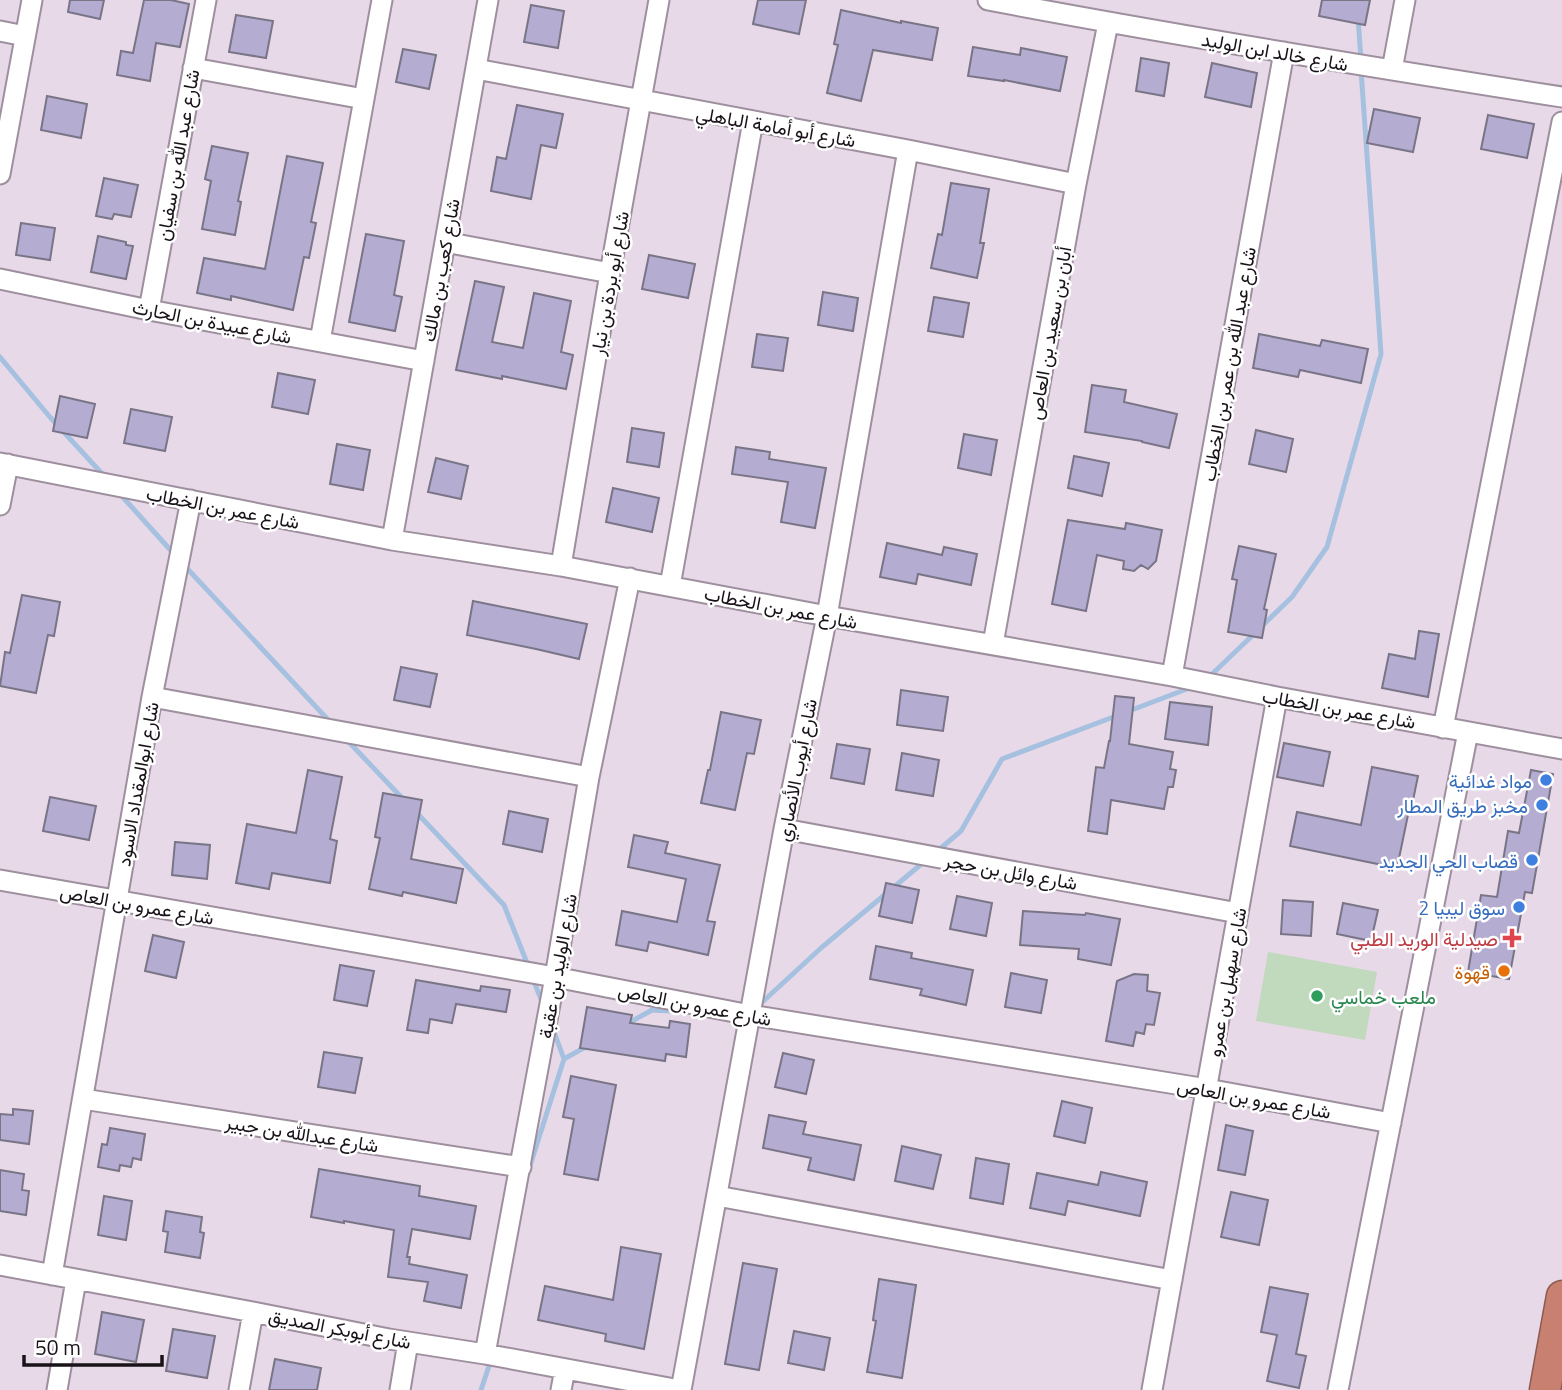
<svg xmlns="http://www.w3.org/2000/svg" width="1562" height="1390" viewBox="0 0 1562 1390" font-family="'Titillium Web',Vazirmatn,sans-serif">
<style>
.green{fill:#c1d9bd}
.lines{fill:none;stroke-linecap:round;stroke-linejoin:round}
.stream{stroke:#a6c1e0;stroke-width:5}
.building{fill:#b4acd1;stroke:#797587;stroke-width:2}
.minor-casing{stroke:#9e8f9e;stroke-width:23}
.highway-casing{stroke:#8b5a52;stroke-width:33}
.minor{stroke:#fff;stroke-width:19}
.highway{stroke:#c88170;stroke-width:30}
.shop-dot{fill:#3f7fe0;stroke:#fff;stroke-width:2.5}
.health-dot{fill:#e0444e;stroke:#fff;stroke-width:2.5}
.food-dot{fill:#e8710a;stroke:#fff;stroke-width:2.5}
.leisure-dot{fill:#2e9e5b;stroke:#fff;stroke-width:2.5}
.labels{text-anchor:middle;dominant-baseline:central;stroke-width:5;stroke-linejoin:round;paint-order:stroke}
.street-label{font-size:19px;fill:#191319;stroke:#fff}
.shop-label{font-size:19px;fill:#366cbe;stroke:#fff;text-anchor:end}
.health-label{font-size:19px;fill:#be3a42;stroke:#fff;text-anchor:end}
.food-label{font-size:19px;fill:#c56008;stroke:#fff;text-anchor:end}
.leisure-label{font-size:19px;fill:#27864d;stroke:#fff;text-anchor:start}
</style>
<rect width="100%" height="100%" fill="#e8d9e9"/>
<path class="green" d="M1268 952 1377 972 1365 1040 1256 1021Z"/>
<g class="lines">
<path class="stream" d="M1358 17 1361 60
M0 357 49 416 106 478
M120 494 174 554
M183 564 331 723
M1262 626 1292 597 1327 547 1381 354 1361 70
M1209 677 1255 633
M1129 711 1192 687
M345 738 403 799
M415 811 504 905 529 968
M935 853 961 831 1002 759 1116 716
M532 977 543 1004
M758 1006 821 948 925 861
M625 1025 652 1010 688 1012
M553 1029 564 1059
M529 1169 564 1059 589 1045
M481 1390 491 1360"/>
</g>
<path class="building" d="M70 0H104L100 19 68 12Z
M144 0H171L189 4 180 47 156 43 150 81 117 75 121 51 133 53Z
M758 0H806L799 34 753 24Z
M1322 0H1370L1365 25 1319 16Z
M531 5 564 11 558 48 524 42Z
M841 10 901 23V21L938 28 932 60 873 50 861 101 827 93 838 45 834 44Z
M236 15 273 21 266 58 229 52Z
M973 47 1020 55 1021 48 1067 57 1060 91 1004 80V81L968 76Z
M403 49 436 55 429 89 396 82Z
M1141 58 1169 63 1164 96 1136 91Z
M1212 63 1257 73 1251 107 1205 97Z
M47 96 87 104 81 138 41 130Z
M517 105 563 114 556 148 541 145 531 199 491 191 497 157 506 159Z
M1374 109 1420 118 1413 152 1367 143Z
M1488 115 1534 124 1527 158 1481 149Z
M212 146 248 153 238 201 241 202 235 235 202 229 211 181 205 179Z
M287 156 323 163 311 222 316 223 309 258 304 257 293 310 231 296V300L197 293 204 258 265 269Z
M104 178 138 185 131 217 114 214 112 219 96 216Z
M951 183 989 189 980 243H984L977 278 931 268 938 234 942 235Z
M21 223 55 228 50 260 16 255Z
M366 234 404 241 394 295 402 297 395 331 349 322Z
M98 236 126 242V245L133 246 126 279 91 272Z
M649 255 695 264 688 298 642 289Z
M475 281 504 287 492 342 523 348 534 293 571 301 561 352 573 355 566 389 502 376V379L456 370Z
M823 292 858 298 853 331 818 325Z
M934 297 969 303 963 337 928 331Z
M757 334 788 338 783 371 752 367Z
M1259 334 1320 346 1322 340 1368 349 1361 383 1300 370 1298 377 1253 368Z
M278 373 315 380 308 414 272 407Z
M1092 385 1126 390 1124 402 1177 414 1169 448 1142 442V441L1085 432Z
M60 396 95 404 87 438 53 431Z
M131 409 172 417 165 451 124 443Z
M632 428 664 433 659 467 627 462Z
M1256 430 1293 439 1286 472 1249 464Z
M964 434 997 440 991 475 958 468Z
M337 444 370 450 363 490 330 484Z
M736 447 770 452 769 459 826 468 815 528 781 522 788 482 732 474Z
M1074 456 1109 463 1102 496 1068 488Z
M436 458 468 466 461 499 428 492Z
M613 488 659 498 652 532 606 522Z
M1068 520 1125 529 1126 523 1162 530 1156 561 1148 569 1141 565 1134 571 1123 569 1124 561 1097 555 1086 611 1052 604Z
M887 543 942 555 944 547 977 554 971 585 918 574 916 584 880 577Z
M1239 546 1276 554 1264 609 1267 610 1262 638 1228 632 1237 580 1232 579Z
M22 595 60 602 54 636 48 635 36 693 0 686 5 652 10 653Z
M473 601 587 624 579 659 536 649 467 635Z
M1419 631 1439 634 1428 697 1382 688 1389 654 1415 659Z
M401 667 437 674 430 707 394 700Z
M901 690 948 697 943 731 897 725Z
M1115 696 1134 698 1129 744 1173 752 1170 769 1176 770 1173 787H1168L1164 809 1111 800 1107 834 1088 831 1096 767 1104 768 1109 741H1110Z
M1170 702 1212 707 1208 745 1165 739Z
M721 712 761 720 754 754 747 753 735 810 701 803 708 770H710Z
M1284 743 1330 752 1323 786 1277 777Z
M837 744 870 749 864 784 831 778Z
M902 753 939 760 933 796 896 790Z
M1372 767 1418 776 1411 810H1409L1397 868 1290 846 1297 812 1361 825Z
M308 770 342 777 330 839 337 841 330 883 272 873 269 889 236 883 247 824 296 833Z
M1531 770 1553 774 1532 893 1525 892 1509 979 1468 972 1481 895 1497 897 1508 831 1519 833Z
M383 793 422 800 411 859 463 869 456 903 403 892 402 896 369 889 380 838 375 837Z
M50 797 96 806 89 840 43 831Z
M509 811 548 819 542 852 503 844Z
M634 835 668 842 665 853 720 865 707 921 715 922 708 955 649 942 647 951 616 945 622 911 677 922 686 879 628 867Z
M175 842 210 845 207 879 172 875Z
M886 883 919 890 912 923 879 916Z
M957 896 992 903 986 936 950 929Z
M1283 900 1313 902 1311 936 1281 934Z
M1343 903 1378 910 1371 941 1337 934Z
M1023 911 1085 915 1086 913 1120 919 1111 965 1078 959 1079 949 1020 945Z
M153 935 184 942 176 978 145 971Z
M876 946 912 953 911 958 973 970 966 1005 920 995 922 989 870 979Z
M340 965 374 971 367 1006 334 1000Z
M1011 973 1047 980 1041 1013 1005 1007Z
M1134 974 1148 975 1147 991 1160 993 1154 1025 1146 1024 1144 1034 1136 1032 1133 1046 1106 1041 1117 981Z
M416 980 480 991 481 986 510 990 506 1012 456 1004 452 1023 430 1019 428 1033 407 1030Z
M587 1007 632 1015 630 1023 669 1028 670 1021 690 1024 686 1057 666 1054 665 1061 580 1048Z
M324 1052 362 1058 355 1093 318 1087Z
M783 1053 814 1060 806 1094 775 1087Z
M571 1076 616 1085 598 1180 564 1174 574 1119 563 1117Z
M1062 1101 1092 1108 1085 1143 1054 1136Z
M13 1109 33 1111 29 1144 0 1140V1114L13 1115Z
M769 1115 806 1122 803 1134 861 1145 854 1180 808 1170 811 1158 763 1148Z
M1226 1125 1253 1131 1245 1175 1218 1170Z
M110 1128 145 1134 141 1160 133 1158 131 1167 120 1165 119 1171 98 1167 102 1144 107 1145Z
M902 1146 941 1155 933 1189 895 1181Z
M976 1158 1009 1164 1003 1204 970 1198Z
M319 1169 420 1186 419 1196 476 1206 470 1239 412 1229 407 1257H410L409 1264 467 1275 461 1308 424 1301 428 1282 388 1277 394 1230 344 1221V1223L311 1217Z
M0 1170 24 1174 22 1190 29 1191 26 1215 0 1211Z
M1101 1172 1147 1182 1140 1216 1068 1201 1065 1215 1030 1208 1037 1173 1098 1185Z
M1231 1192 1268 1200 1259 1245 1221 1237Z
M104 1196 132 1201 126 1240 98 1235Z
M166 1211 202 1217 200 1232 204 1233 200 1258 165 1252 168 1232 163 1231Z
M621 1247 661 1254 644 1349 605 1341 606 1334 538 1320 545 1286 613 1300Z
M743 1263 777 1269 759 1370 725 1364Z
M879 1279 916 1285 902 1378 867 1372 876 1321 873 1320Z
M1270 1287 1308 1294 1296 1354 1306 1356 1299 1388 1267 1381 1277 1335 1261 1332Z
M102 1312 144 1320 136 1362 95 1354Z
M173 1329 215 1336 207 1378 166 1371Z
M794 1331 830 1338 824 1370 788 1363Z
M275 1359 321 1368 317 1390H269Z"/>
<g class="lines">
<defs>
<path id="minor" d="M988 0C1179 36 1370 67 1562 97
M0 31 25 36
M193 68 364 99
M476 69 908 150 1076 184
M1392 70 1405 0
M0 174 32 0
M445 242 610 273
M0 279 149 310 424 361
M149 310 206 0
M320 341 382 0
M0 463 392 540 561 566 827 616 1172 676 1277 697 1562 749
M0 505 8 464
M392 540 488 0
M561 566 610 273 659 0
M670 586 753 121
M993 644 1076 184 1108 23
M1172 676 1284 52
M152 697 589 777
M1443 728 1562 122
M784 829 1238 913
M0 880 555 977 750 1015 1207 1089 1391 1123
M83 1099 521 1167
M717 1196 1172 1280
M0 1265 253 1312 389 1339 485 1354 680 1390
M52 1275 152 697 191 500
M485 1354 555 977 589 777 630 578
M57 1390 76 1280
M239 1390 253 1312
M400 1390 408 1342
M561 1390 565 1369
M681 1390 784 829 827 616 908 150
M1152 1390 1277 697
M1338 1390 1468 732"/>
<path id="highway" d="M1545 1390 1562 1296"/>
</defs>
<use href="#minor" class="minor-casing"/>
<use href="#highway" class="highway-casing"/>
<use href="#minor" class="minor"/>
<use href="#highway" class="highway"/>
</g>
<g class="shop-dot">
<circle cx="1546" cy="780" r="7"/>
<circle cx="1542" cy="805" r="7"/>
<circle cx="1532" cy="860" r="7"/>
<circle cx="1519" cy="907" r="7"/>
</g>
<path class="health-dot" d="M1508.5 927.5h7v7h7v7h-7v7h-7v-7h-7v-7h7z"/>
<circle class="food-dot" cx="1504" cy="971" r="7"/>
<circle class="leisure-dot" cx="1317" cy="996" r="7"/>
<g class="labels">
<g class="street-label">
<text transform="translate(1275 51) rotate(10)">شارع خالد ابن الوليد</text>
<text transform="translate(776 126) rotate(10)">شارع أبو أمامة الباهلي</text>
<text transform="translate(177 155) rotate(-80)">شارع عبد الله بن سفيان</text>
<text transform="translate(440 270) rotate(-80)">شارع كعب بن مالك</text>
<text transform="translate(609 283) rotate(-80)">شارع أبو بردة بن نيار</text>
<text transform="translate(212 321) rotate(11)">شارع عبيدة بن الحارث</text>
<text transform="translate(1049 333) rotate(-80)">أبان بن سعيد بن العاص</text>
<text transform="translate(1228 364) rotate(-80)">شارع عبد الله بن عمر بن الخطاب</text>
<text transform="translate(223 507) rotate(11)">شارع عمر بن الخطاب</text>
<text transform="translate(781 607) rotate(11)">شارع عمر بن الخطاب</text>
<text transform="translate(1339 708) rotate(10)">شارع عمر بن الخطاب</text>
<text transform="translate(796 770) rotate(-79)">شارع أيوب الأنصاري</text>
<text transform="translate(137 784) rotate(-80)">شارع ابوالمقداد الاسود</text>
<text transform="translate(1011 871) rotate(10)">شارع وائل بن حجر</text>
<text transform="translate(137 904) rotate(10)">شارع عمرو بن العاص</text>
<text transform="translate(557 966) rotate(-80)">شارع الوليد بن عقبة</text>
<text transform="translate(1226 982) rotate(-80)">شارع سهيل بن عمرو</text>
<text transform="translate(695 1004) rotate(11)">شارع عمرو بن العاص</text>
<text transform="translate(1254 1098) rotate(10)">شارع عمرو بن العاص</text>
<text transform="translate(302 1133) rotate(9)">شارع عبدالله بن جبير</text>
<text transform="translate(340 1328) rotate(11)">شارع أبوبكر الصديق</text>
</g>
<g class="shop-label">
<text x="1532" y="780">مواد غدائية</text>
<text x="1528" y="805">مخبز طريق المطار</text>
<text x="1518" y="860">قصاب الحي الجديد</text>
<text x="1505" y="907">سوق ليبيا 2</text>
</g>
<g class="health-label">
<text x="1498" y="938">صيدلية الوريد الطبي</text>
</g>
<g class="food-label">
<text x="1490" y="971">قهوة</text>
</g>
<g class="leisure-label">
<text x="1331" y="996">ملعب خماسي</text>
</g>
</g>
<path d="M24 1355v10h138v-10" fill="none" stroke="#191319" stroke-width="3.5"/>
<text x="35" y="1355" font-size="21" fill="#191319" stroke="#ffffff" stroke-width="5" paint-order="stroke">50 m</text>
</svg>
